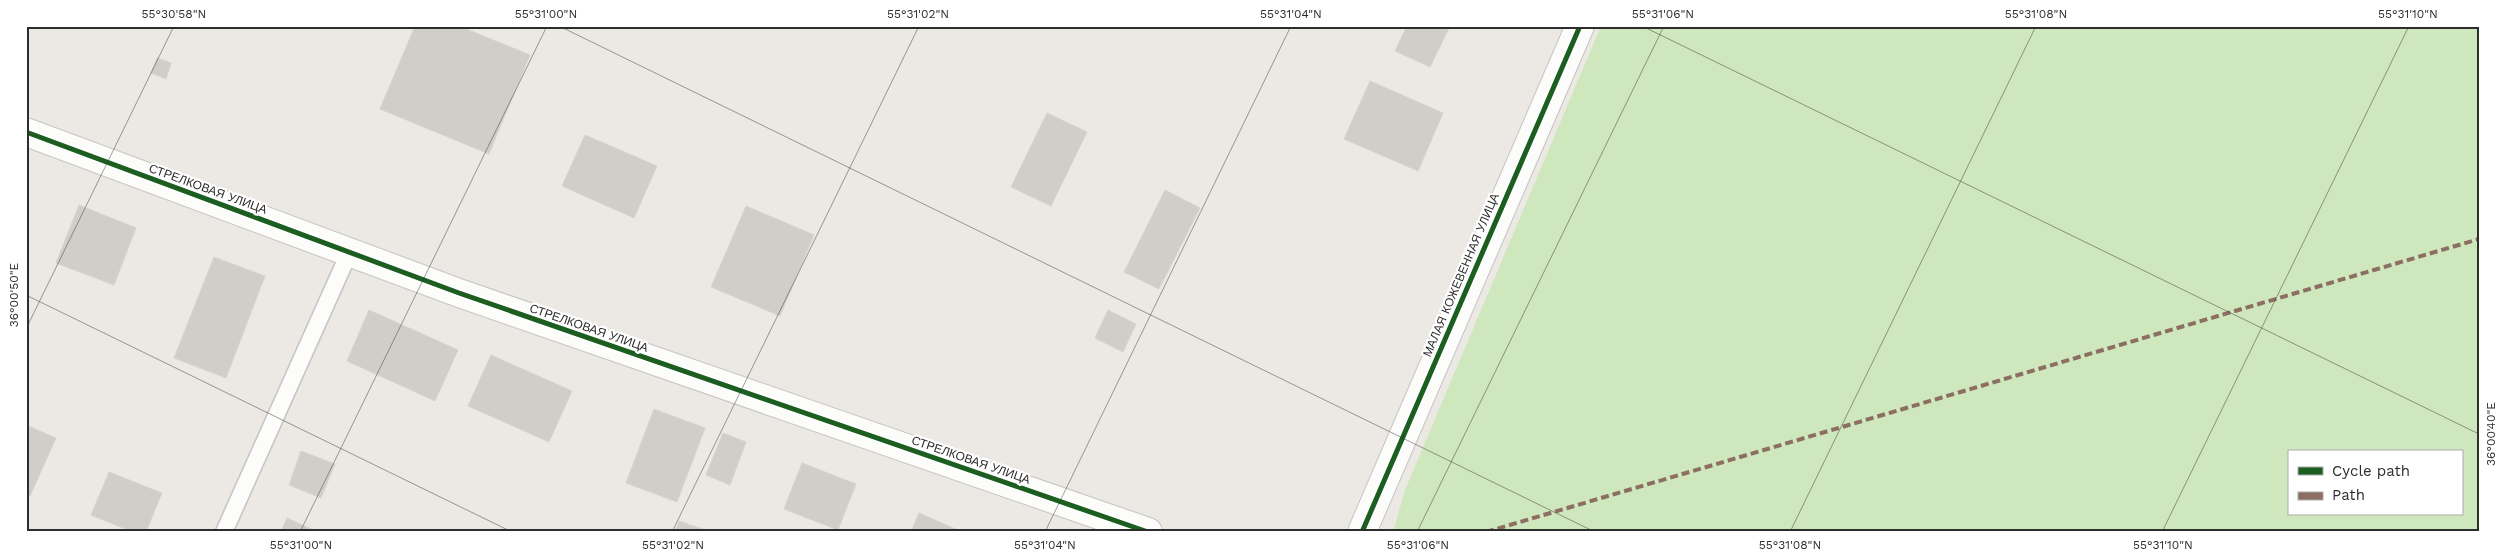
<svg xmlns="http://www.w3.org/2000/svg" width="2505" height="558" viewBox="0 0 2505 558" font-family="'Work Sans',sans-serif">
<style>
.green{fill:#cee7bc;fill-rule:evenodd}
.building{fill:#d1ceca;stroke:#d7d4d0}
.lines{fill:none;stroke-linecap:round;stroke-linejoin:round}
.lane-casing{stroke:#c5c4c4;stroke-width:19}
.street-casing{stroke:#c5c4c4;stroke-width:30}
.secondary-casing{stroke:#c5c4c4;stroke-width:30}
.lane{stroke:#fcfcfb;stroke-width:16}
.street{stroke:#fcfcfb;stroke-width:28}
.secondary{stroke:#fcfcfb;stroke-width:28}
.quiet{stroke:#8d6e63;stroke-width:4;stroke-dasharray:8 4;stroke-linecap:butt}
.cycleway-casing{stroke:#fff;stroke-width:8}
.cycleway{stroke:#1b5e20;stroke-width:5}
.ticks{fill:none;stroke:#2d2d2d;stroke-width:1;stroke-opacity:0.45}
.labels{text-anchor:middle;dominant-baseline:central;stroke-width:4.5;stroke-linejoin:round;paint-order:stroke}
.street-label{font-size:12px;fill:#2d2d2d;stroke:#fff}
.neatline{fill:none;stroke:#2d2d2d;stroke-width:2}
.ticks-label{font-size:12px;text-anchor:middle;fill:#2d2d2d}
</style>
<rect width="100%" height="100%" fill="#ece8e4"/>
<path class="green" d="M1601 26H2479V532H1393L1405 490ZM2289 452H2461V514H2289Z"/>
<path class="building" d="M415 26H459L530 55 489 154 380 109Z
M1407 26H1450L1430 67 1395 51Z
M157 58 171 63 166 79 151 73Z
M1370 81 1443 113 1418 171 1344 139Z
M1047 113 1087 132 1051 206 1011 187Z
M585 135 657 166 634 218 562 186Z
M1165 190 1200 208 1159 289 1124 272Z
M79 205 136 228 114 285 56 263Z
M746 206 814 235 780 316 711 287Z
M214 257 265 276 226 378 174 358Z
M369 310 458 350 435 401 347 361Z
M1108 310 1136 324 1123 352 1095 338Z
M491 355 572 391 549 442 468 406Z
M654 409 705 428 677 502 626 483Z
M26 425 56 438 30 496 26 495Z
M723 433 746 442 730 485 706 475Z
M301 451 335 464 321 498 289 485Z
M802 463 856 484 838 530 784 509Z
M109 472 162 493 146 532H133L91 515Z
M919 513 962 532H911Z
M287 518 318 532H281Z
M679 521 708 531V532H675Z"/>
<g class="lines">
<defs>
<path id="lane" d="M224 532 349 253"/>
<path id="street" d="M26 132 459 293 1148 532"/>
<path id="secondary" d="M1362 532 1580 26"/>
</defs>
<use href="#lane" class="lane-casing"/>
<use href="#street" class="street-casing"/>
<use href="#secondary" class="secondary-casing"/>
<use href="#lane" class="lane"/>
<use href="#street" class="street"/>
<use href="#secondary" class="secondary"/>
<path class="quiet" d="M1486 532 2479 239"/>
<defs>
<path id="cycleway" d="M26 132 459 293 1148 532
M1362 532 1580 26"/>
</defs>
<use href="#cycleway" class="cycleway-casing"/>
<use href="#cycleway" class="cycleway"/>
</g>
<path class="ticks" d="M559 26 1595 532M1642 26 2479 434M26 295 512 532M26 329 174 26M300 532 547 26M672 532 919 26M1045 532 1291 26M1417 532 1664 26M1790 532 2036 26M2162 532 2409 26"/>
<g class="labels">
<g class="street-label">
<text transform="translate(208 189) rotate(20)">СТРЕЛКОВАЯ УЛИЦА</text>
<text transform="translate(1461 275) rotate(-67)">МАЛАЯ КОЖЕВЕННАЯ УЛИЦА</text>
<text transform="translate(589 328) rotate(19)">СТРЕЛКОВАЯ УЛИЦА</text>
<text transform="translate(971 460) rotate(19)">СТРЕЛКОВАЯ УЛИЦА</text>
</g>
</g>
<rect width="2505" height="558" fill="none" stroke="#ffffff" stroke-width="55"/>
<rect x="2288" y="450" width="175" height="65" fill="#ffffff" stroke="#ababab"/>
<rect x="2298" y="467" width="25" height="8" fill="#1b5e20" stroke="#ababab"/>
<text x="2332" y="476" font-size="15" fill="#2d2d2d">Cycle path</text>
<rect x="2298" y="492" width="25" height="8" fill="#8d6e63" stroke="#ababab"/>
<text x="2332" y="500" font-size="15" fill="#2d2d2d">Path</text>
<rect x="28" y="28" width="2450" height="502" class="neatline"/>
<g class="ticks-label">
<text x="174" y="18">55°30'58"N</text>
<text x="546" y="18">55°31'00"N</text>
<text x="918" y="18">55°31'02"N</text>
<text x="1291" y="18">55°31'04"N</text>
<text x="1663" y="18">55°31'06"N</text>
<text x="2036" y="18">55°31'08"N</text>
<text x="2408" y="18">55°31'10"N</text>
<text transform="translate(14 295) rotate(-90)" y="4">36°00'50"E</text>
<text transform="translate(2491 434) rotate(-90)" y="4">36°00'40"E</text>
<text x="301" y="549">55°31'00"N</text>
<text x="673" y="549">55°31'02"N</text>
<text x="1045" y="549">55°31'04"N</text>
<text x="1418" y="549">55°31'06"N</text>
<text x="1790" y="549">55°31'08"N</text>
<text x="2163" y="549">55°31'10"N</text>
</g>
</svg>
